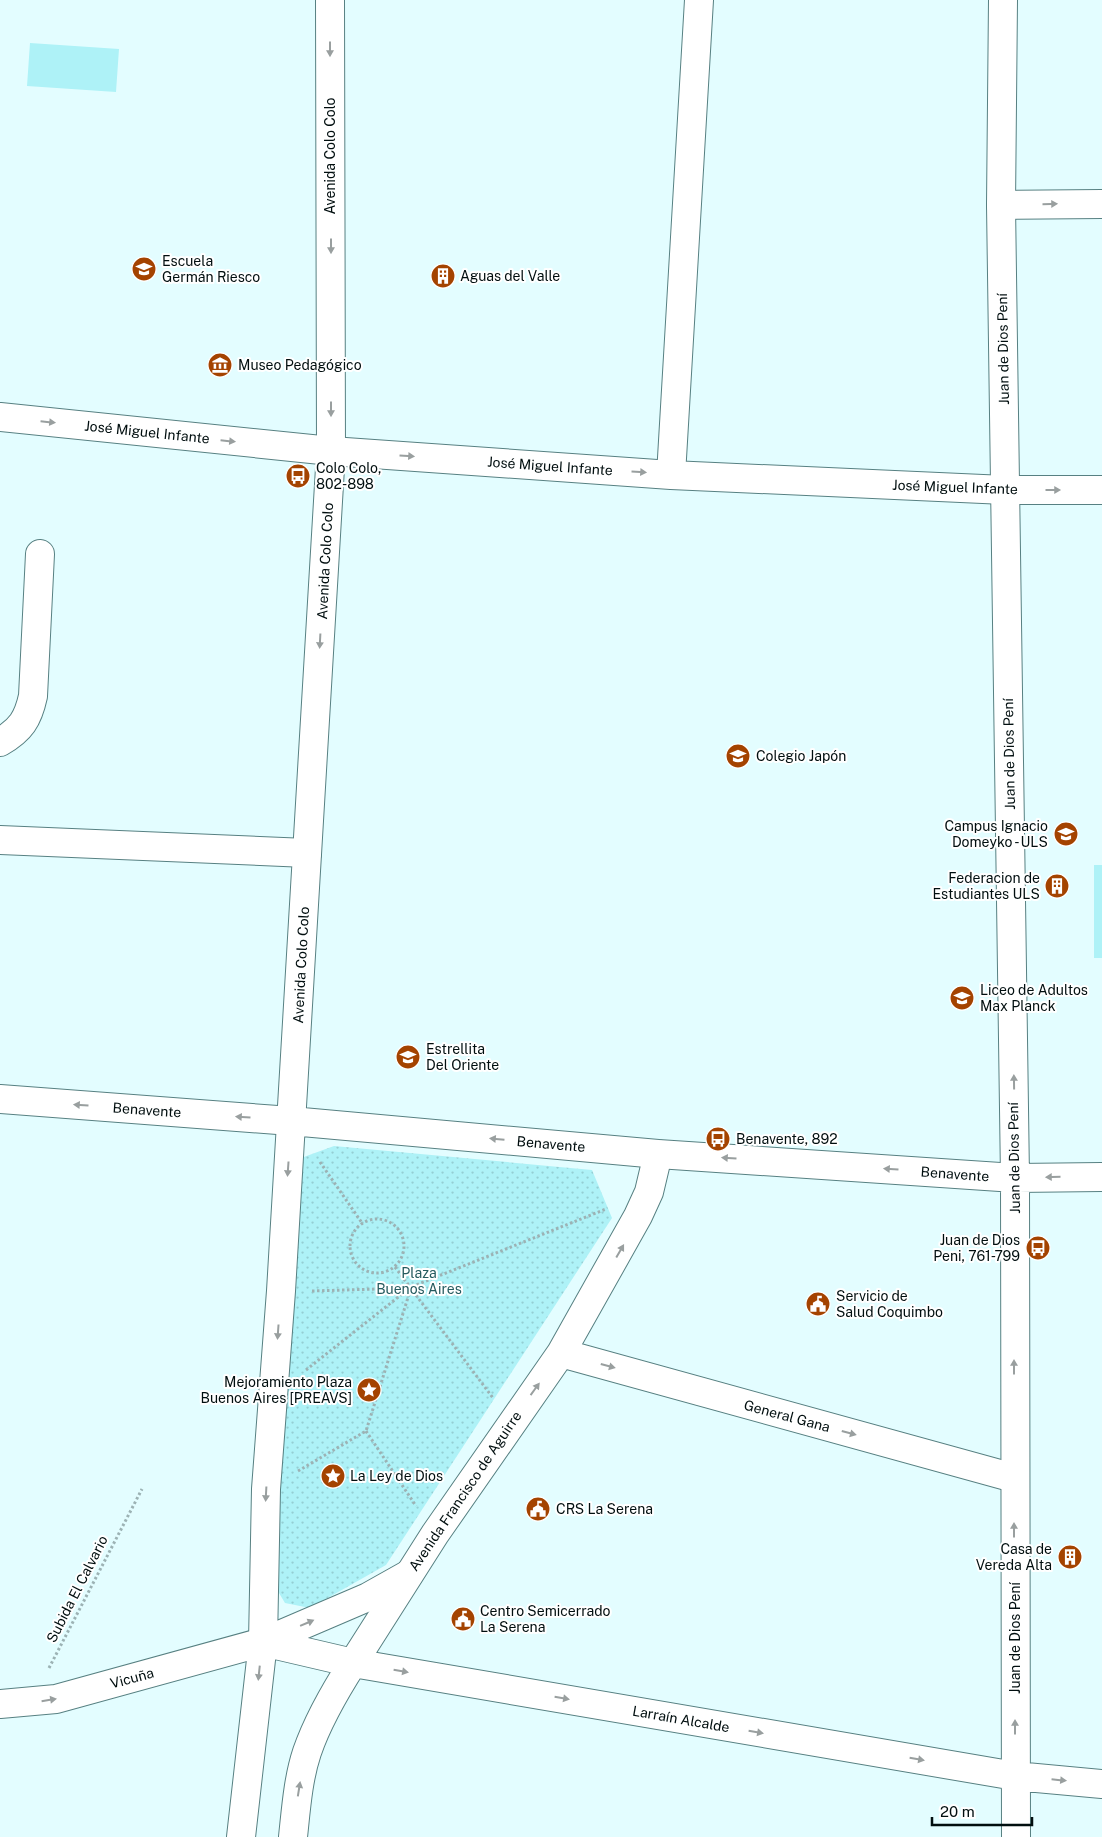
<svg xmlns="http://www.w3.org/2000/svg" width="1102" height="1837" viewBox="0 0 1102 1837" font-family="'Public Sans',sans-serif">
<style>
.grass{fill:#aef2f7}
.park{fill:url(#park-dots)}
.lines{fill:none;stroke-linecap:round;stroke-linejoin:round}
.minor-casing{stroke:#578082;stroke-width:30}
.major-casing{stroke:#578082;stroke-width:30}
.path{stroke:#9cb2b4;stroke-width:3;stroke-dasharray:2.5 2.5;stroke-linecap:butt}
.minor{stroke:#fff;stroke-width:28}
.major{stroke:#fff;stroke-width:28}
.oneway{fill:#999f9f}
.labels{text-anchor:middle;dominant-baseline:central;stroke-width:4;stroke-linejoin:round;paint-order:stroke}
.street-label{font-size:14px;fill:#010e0f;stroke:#fff}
.poi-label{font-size:14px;fill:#010e0f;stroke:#fff;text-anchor:start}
.park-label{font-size:14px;fill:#255b5f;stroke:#fff}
</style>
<defs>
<pattern id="park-dots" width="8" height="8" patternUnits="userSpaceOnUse" patternTransform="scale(1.25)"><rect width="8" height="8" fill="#aef2f7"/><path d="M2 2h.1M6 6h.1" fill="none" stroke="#94ced3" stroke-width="1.8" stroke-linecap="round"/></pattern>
</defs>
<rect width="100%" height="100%" fill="#e3fdff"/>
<path class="grass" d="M30 43 119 49 116 92 27 86Z
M1094 865H1102V958H1094Z"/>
<path class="park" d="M334 1146 592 1170 612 1218 386 1565 310 1608 285 1603 273 1583 301 1158Z"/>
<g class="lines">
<defs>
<path id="minor" d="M1001 205 1102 204
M0 417 331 451 671 475 1005 490H1102
M671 475 699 0
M0 742C21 730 28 719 33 696L40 554
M0 840 307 853
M0 1099 291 1121
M561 1353 1014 1478
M353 1663 435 1534 561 1353 638 1216 649 1192 658 1154
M0 1704 56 1699 263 1642"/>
<path id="major" d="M1003 0 1001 205 1015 1178 1016 1837
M291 1121 658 1154 1015 1178 1102 1177
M263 1642 353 1663 1015 1776 1102 1784
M263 1642 368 1597 409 1574
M241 1837 263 1642 266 1489 281 1291 331 451 330 0
M293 1837C296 1809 298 1779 307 1752 318 1720 335 1691 353 1663"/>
</defs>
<use href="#minor" class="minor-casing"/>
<use href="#major" class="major-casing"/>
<path class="path" d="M320 1162 362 1223
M350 1246a27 27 0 1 1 54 0a27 27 0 1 1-54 0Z
M395 1267 493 1398
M312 1291 410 1288
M306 1370 411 1287 606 1209
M366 1431 416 1506
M298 1471 366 1431 411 1288
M49 1668 142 1489"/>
<use href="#minor" class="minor"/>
<use href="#major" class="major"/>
</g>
<defs><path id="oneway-solid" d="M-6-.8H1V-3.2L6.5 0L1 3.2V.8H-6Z" transform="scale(1.25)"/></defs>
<g class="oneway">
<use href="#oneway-solid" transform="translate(330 49) rotate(90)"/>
<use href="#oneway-solid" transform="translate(1050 204) rotate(-1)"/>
<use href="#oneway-solid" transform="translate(331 246) rotate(90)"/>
<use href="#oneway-solid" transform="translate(331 409) rotate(90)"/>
<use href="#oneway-solid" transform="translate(48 422) rotate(6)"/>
<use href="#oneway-solid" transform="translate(228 441) rotate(6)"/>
<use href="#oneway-solid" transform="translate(407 456) rotate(4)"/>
<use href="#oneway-solid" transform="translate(639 472) rotate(4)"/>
<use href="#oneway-solid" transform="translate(1053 490)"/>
<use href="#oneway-solid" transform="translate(320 641) rotate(93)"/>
<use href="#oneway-solid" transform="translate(1014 1082) rotate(-91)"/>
<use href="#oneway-solid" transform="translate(81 1105) rotate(-176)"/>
<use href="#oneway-solid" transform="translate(243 1117) rotate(-176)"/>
<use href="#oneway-solid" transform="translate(497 1139) rotate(-175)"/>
<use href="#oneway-solid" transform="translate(729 1158) rotate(-176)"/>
<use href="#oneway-solid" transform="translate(288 1169) rotate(94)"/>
<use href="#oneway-solid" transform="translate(891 1169) rotate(-176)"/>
<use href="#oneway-solid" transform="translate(1053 1177) rotate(179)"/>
<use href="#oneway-solid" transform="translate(620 1251) rotate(-60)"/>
<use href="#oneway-solid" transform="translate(278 1332) rotate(94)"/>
<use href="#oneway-solid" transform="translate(608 1366) rotate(15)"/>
<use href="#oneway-solid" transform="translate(1014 1367) rotate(-90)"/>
<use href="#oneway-solid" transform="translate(535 1389) rotate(-54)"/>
<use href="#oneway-solid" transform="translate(849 1433) rotate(15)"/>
<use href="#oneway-solid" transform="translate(266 1494) rotate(93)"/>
<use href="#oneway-solid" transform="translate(1014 1530) rotate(-90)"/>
<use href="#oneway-solid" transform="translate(307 1623) rotate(-23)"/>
<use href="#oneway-solid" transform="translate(401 1671) rotate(10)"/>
<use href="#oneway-solid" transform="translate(259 1673) rotate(96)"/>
<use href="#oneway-solid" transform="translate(562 1698) rotate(10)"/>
<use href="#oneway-solid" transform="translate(49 1700) rotate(-9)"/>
<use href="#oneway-solid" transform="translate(1015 1727) rotate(-90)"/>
<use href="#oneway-solid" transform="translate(756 1732) rotate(10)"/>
<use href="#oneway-solid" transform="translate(917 1759) rotate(10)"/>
<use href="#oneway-solid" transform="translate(1059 1780) rotate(6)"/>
<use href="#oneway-solid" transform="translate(299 1789) rotate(-81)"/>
</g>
<defs>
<symbol id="school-disc" viewBox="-11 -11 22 22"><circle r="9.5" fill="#a44300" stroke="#fff"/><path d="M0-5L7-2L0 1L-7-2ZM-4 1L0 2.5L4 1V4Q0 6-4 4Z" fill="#fff"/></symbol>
<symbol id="building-disc" viewBox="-11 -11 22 22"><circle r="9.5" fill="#a44300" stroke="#fff"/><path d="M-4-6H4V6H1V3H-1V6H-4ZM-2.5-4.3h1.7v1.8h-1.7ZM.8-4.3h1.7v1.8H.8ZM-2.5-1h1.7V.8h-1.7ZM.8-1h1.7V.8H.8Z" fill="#fff"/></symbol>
<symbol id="museum-disc" viewBox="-11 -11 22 22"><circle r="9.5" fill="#a44300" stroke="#fff"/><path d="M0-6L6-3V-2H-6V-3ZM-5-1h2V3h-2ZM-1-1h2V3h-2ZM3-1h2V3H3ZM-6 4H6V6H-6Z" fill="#fff"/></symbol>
<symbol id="bus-disc" viewBox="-11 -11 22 22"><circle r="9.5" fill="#a44300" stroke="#fff"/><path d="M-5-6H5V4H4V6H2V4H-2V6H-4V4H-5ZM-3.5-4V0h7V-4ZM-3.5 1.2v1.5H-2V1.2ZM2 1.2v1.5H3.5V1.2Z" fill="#fff"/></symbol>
<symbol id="university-disc" viewBox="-11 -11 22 22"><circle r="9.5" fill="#a44300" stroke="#fff"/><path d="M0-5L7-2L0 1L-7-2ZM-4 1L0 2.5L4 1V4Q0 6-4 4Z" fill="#fff"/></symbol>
<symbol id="civic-disc" viewBox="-11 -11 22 22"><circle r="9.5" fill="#a44300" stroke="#fff"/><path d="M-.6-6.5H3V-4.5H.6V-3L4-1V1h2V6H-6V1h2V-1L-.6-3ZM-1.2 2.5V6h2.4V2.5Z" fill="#fff"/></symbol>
<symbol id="sight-disc" viewBox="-11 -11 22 22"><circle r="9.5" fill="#a44300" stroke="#fff"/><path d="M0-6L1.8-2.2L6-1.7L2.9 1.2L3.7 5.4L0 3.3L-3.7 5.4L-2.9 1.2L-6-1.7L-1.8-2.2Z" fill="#fff"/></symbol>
</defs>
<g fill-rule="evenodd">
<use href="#school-disc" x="130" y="255" width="28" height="28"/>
<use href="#building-disc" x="429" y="262" width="28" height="28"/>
<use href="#museum-disc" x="206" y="351" width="28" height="28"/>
<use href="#bus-disc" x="284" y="462" width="28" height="28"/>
<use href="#school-disc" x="724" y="742" width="28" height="28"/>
<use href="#university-disc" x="1052" y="820" width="28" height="28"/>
<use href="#building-disc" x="1043" y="872" width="28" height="28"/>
<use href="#school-disc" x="948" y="984" width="28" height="28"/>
<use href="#school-disc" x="394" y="1043" width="28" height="28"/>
<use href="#bus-disc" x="704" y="1125" width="28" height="28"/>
<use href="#bus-disc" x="1024" y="1234" width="28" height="28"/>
<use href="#civic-disc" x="804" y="1290" width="28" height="28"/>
<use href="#sight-disc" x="355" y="1376" width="28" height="28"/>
<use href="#sight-disc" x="319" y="1462" width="28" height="28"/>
<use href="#civic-disc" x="524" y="1495" width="28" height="28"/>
<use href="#building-disc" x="1056" y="1543" width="28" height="28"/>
<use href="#civic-disc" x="449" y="1605" width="28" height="28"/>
</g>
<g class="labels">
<g class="street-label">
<text transform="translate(330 156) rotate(-90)">Avenida Colo Colo</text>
<text transform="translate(1003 349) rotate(-91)">Juan de Dios Pení</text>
<text transform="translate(147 432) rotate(6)">José Miguel Infante</text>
<text transform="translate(550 466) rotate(4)">José Miguel Infante</text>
<text transform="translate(955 487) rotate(2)">José Miguel Infante</text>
<text transform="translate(325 561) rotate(-87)">Avenida Colo Colo</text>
<text transform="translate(1009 754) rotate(-91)">Juan de Dios Pení</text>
<text transform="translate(301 965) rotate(-87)">Avenida Colo Colo</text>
<text transform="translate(147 1110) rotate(4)">Benavente</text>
<text transform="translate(551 1144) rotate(5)">Benavente</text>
<text transform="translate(1014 1158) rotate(-91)">Juan de Dios Pení</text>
<text transform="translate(955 1174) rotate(4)">Benavente</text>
<text transform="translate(787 1416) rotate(15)">General Gana</text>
<text transform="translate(465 1491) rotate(-56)">Avenida Francisco de Aguirre</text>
<text transform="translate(77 1589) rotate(-63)">Subida El Calvario</text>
<text transform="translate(1015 1638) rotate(-90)">Juan de Dios Pení</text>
<text transform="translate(132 1678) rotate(-15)">Vicuña</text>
<text transform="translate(681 1719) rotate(10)">Larraín Alcalde</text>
</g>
<g class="poi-label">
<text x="162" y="261">Escuela<tspan x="162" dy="16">Germán Riesco</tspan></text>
<text x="460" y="276">Aguas del Valle</text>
<text x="238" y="365">Museo Pedagógico</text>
<text x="316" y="468">Colo Colo,<tspan x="316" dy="16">802-898</tspan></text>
<text x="756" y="756">Colegio Japón</text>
<text x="1048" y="826" text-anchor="end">Campus Ignacio<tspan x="1048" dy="16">Domeyko - ULS</tspan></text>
<text x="1040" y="878" text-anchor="end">Federacion de<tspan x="1040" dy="16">Estudiantes ULS</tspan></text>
<text x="980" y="990">Liceo de Adultos<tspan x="980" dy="16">Max Planck</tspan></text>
<text x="426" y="1049">Estrellita<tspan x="426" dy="16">Del Oriente</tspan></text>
<text x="736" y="1139">Benavente, 892</text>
<text x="1020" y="1240" text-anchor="end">Juan de Dios<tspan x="1020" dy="16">Peni, 761-799</tspan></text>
<text x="836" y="1296">Servicio de<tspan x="836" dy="16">Salud Coquimbo</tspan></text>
<text x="352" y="1382" text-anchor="end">Mejoramiento Plaza<tspan x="352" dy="16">Buenos Aires [PREAVS]</tspan></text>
<text x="350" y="1476">La Ley de Dios</text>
<text x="556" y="1509">CRS La Serena</text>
<text x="1052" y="1549" text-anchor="end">Casa de<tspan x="1052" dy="16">Vereda Alta</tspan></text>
<text x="480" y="1611">Centro Semicerrado<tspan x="480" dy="16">La Serena</tspan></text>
</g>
<g class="park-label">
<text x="419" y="1273">Plaza<tspan x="419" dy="16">Buenos Aires</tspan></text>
</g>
</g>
<path d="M932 1817v8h100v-8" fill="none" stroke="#010e0f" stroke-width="2.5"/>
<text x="940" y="1817" font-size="15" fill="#010e0f" stroke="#ffffff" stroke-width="4" paint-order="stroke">20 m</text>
</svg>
